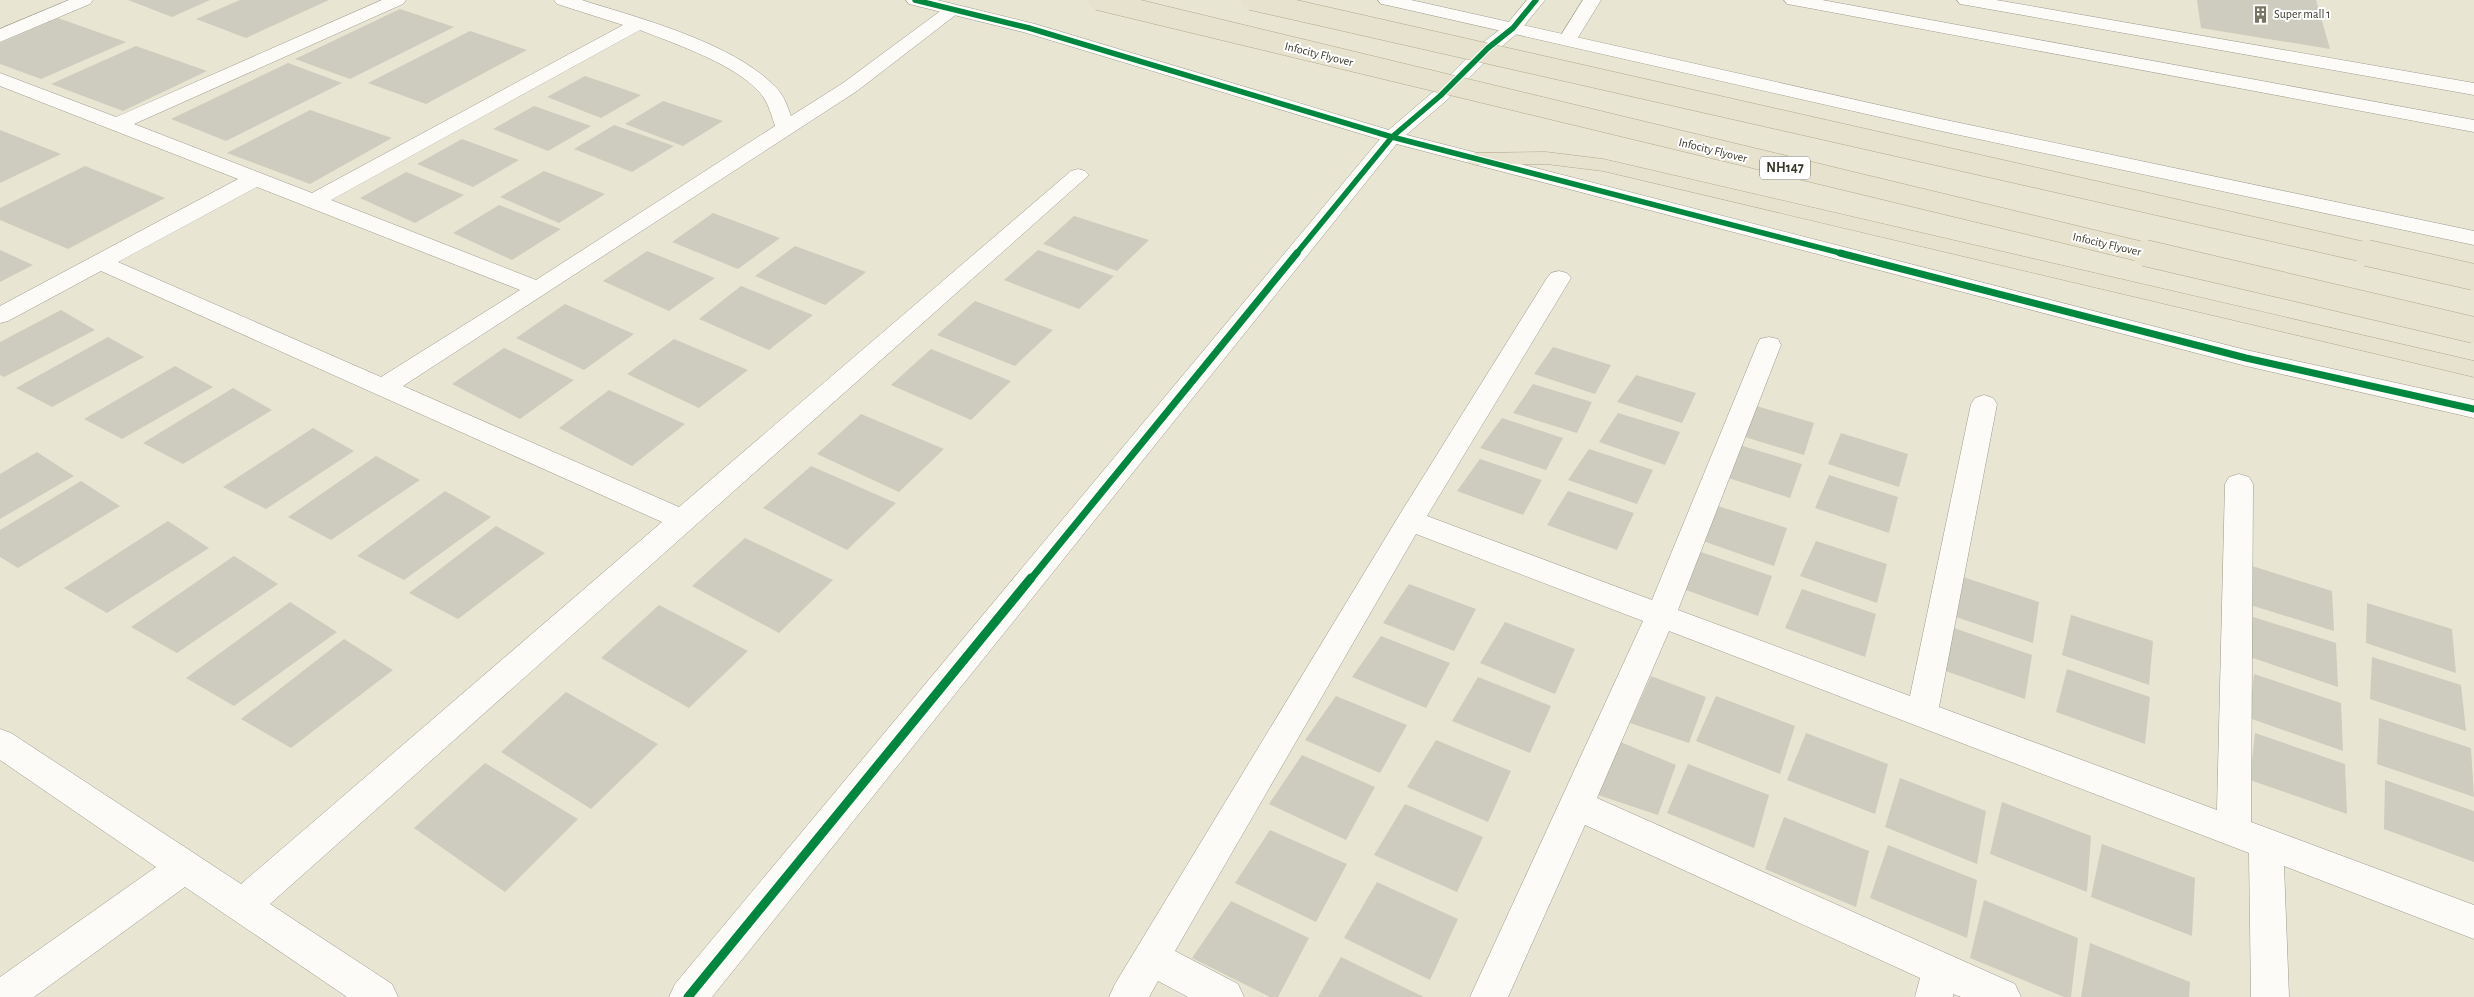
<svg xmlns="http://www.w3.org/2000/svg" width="2474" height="997" viewBox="0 0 2474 997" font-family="'Alegreya Sans',sans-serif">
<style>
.building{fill:#ceccbe}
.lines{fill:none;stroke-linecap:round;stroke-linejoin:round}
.minor-casing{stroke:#9d9a8d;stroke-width:1}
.tertiary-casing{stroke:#9d9a8d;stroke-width:1}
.trunk-casing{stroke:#b0aa8b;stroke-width:1}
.minor{fill:#fcfbf8;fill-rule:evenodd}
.tertiary{fill:#fcfbf8;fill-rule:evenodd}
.trunk{fill:#e6e2ce;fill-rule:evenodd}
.trunk-bridge-far1-casing{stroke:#b0aa8b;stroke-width:21;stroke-linecap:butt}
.trunk-bridge-casing{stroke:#b0aa8b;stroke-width:27;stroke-linecap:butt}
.trunk-bridge-far1{stroke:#e6e2ce;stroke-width:20}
.trunk-bridge{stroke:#e6e2ce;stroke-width:26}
.cycleway-far2-casing{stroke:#fff;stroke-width:8}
.cycleway-far1-casing{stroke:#fff;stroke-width:10}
.cycleway-casing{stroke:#fff;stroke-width:12}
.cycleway-far2{stroke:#00873e;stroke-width:5.5}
.cycleway-far1{stroke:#00873e;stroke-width:7}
.cycleway{stroke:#00873e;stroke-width:9}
.labels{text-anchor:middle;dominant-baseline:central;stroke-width:4;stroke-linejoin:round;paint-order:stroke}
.far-poi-label{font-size:12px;fill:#393729;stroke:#fff;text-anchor:start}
.far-street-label{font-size:12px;fill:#393729;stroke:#fff}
.shield{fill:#fff;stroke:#747369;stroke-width:1}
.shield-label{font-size:14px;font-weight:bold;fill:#393729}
</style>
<rect width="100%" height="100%" fill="#e9e5d3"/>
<path class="building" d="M128 0H210L172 17Z
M240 0H329L246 38 196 19Z
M2197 0H2316L2330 49 2201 28Z
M400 9 454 27 350 79 295 59Z
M58 18 126 42 41 79 0 64V43Z
M470 31 527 50 426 104 368 83Z
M136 46 207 71 123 111 51 84Z
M288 63 342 83 226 141 171 119Z
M585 76 641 95 601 118 547 97Z
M663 101 723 121 683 146 625 124Z
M534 106 591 126 548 151 493 129Z
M310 110 392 138 310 184 227 153Z
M614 125 674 146 632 172 574 149Z
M0 130 61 154 0 183Z
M462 139 519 160 473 187 417 164Z
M85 166 165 198 68 249 0 220V208Z
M544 171 605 194 559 223 500 197Z
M406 172 464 195 415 223 360 198Z
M499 205 561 229 512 260 453 233Z
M713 213 780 238 738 269 672 242Z
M1074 216 1149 240 1117 271 1043 244Z
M795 246 866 272 825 305 755 276Z
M0 250 33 265 0 282Z
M1038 250 1114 276 1079 309 1004 280Z
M647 251 715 278 669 311 603 281Z
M741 286 813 315 769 350 699 319Z
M975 301 1053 330 1015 366 937 335Z
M565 304 634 334 584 370 516 338Z
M61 310 95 330 4 377 0 375V342Z
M108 337 144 357 52 407 16 388Z
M674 339 748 370 699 408 627 374Z
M1553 347 1611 365 1595 394 1534 374Z
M504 348 574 380 520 419 452 384Z
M931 349 1011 381 971 420 891 385Z
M175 366 213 387 122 439 84 419Z
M1636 375 1696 393 1682 423 1617 402Z
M1533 384 1592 402 1577 433 1513 413Z
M233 388 272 410 183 464 143 443Z
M609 390 685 424 632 466 559 428Z
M1750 404 1814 423 1804 455 1735 434Z
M1618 413 1680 432 1665 465 1599 442Z
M861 414 944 449 899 492 817 454Z
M1502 418 1563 438 1546 470 1480 448Z
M313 428 354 451 266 509 223 487Z
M1841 433 1908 454 1899 487 1828 464Z
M1736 444 1802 464 1790 498 1719 475Z
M1589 449 1653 470 1637 504 1568 480Z
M37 452 74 476 0 519V474Z
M376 456 420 480 331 540 288 517Z
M1480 459 1542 480 1523 515 1457 491Z
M811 466 896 503 847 550 763 508Z
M1829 475 1898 497 1889 533 1815 508Z
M81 481 120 506 18 568 0 557V530Z
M445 491 491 517 404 580 357 556Z
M1568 491 1634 513 1617 550 1547 525Z
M1718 506 1787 528 1774 566 1700 540Z
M168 521 209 548 107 613 64 588Z
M496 526 545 553 458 619 409 593Z
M745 538 833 580 779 633 692 586Z
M1816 541 1887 564 1877 603 1800 576Z
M1701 552 1772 576 1758 616 1683 589Z
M234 556 278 584 177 653 131 627Z
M2252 566 2332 591 2334 631 2247 604Z
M1963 577 2039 602 2033 643 1950 615Z
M1409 584 1476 609 1454 651 1383 623Z
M1802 589 1876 614 1865 657 1785 628Z
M290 602 337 632 234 706 186 678Z
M2367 603 2452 629 2456 673 2366 643Z
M659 605 748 651 689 708 601 658Z
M2071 615 2153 641 2149 685 2062 655Z
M2253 617 2336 643 2338 687 2247 656Z
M1505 622 1575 649 1555 694 1480 663Z
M1954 628 2032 655 2025 699 1940 669Z
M1381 636 1450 663 1426 708 1352 677Z
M344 639 393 670 291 748 241 719Z
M2372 657 2461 685 2466 731 2370 699Z
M2067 669 2150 697 2145 744 2056 712Z
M2254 674 2341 703 2343 751 2249 718Z
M1651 676 1706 697 1689 743 1630 723Z
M1478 677 1551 706 1530 753 1452 721Z
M566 692 658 744 591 809 501 752Z
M1336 696 1407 725 1380 773 1305 740Z
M1716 696 1795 726 1780 774 1696 741Z
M2379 718 2471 748 2474 797 2377 764Z
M1806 733 1888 764 1875 814 1787 780Z
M2255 733 2345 764 2347 814 2250 780Z
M1436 740 1511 771 1488 822 1407 787Z
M1618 741 1676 765 1658 815 1595 794Z
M1302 755 1375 787 1346 840 1269 804Z
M485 763 578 819 505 892 414 828Z
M1688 764 1769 795 1754 848 1667 813Z
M1900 778 1986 811 1977 864 1885 827Z
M2385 780 2474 811V862L2384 829Z
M2002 802 2091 836 2087 892 1990 854Z
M1405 804 1483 837 1457 892 1374 855Z
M1784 817 1869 851 1856 907 1765 869Z
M1270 830 1347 864 1316 922 1235 883Z
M2102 844 2195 878 2192 936 2091 897Z
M1888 845 1977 880 1967 938 1870 898Z
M1377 882 1458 919 1430 980 1344 938Z
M1984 900 2078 938 2071 997H2064L1970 958Z
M1231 901 1309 938 1278 997H1270L1192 958Z
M2090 943 2190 982 2189 997H2081Z
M1341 957 1424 997H1318Z"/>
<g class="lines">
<defs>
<path id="minor" d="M69 0H93L90 4 0 42V29Z
M382 0H406L403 4 134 124 312 193 623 25 557 4 554 0H582L591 3C647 20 743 47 780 92 785 99 788 108 791 116L843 83 947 6H959L962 10 857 91 403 386 679 507 1071 171 1078 169 1085 171 1089 175 270 904 392 984 398 997H347L185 887 34 997H0V977L156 867 0 760V729L11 733 241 884 662 522 101 271 8 321 0 323V306L238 179 0 86V73L116 117ZM640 30C675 44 742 66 764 98 769 106 772 117 775 126L536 280 331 200ZM257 187 520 290 381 377 118 262Z
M1527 0H1545L1519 32 1495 52 1447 100 1399 141 712 997H669L675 984 1385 133 1433 92 1481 44 1507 24Z
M1583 0H1601L1574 44H1560L1558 40Z
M1784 0H1822L2474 120V132L1793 5 1787 4Z
M1957 0H1996L2474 83V95L1966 5 1960 4Z
M1559 271 1567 273 1571 278 1427 516 1652 600 1757 345 1760 339 1769 337 1778 339 1781 345 1678 610 1910 696 1971 404 1975 398 1984 395 1993 398 1997 404 1939 707 2217 810 2225 484 2229 477 2239 474 2249 477 2253 484 2251 822 2474 905V939L2284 866 2289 997H2251L2249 853 1669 631 1597 798 2015 984 2021 997H1961L1953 994V997H1915L1920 978 1585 825 1508 997H1470L1643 621 1416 534 1175 951 1238 984 1244 997H1188L1158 981 1149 997H1109L1115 984 1400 514 1547 278 1551 273Z"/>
<path id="tertiary" d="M906 0H937L1035 24 1399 133 2246 350 2474 400V418L2246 366 1385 141 1023 32 909 4Z
M1378 0H1411L1941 119 2474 231V245L1941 131 1387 5 1381 4Z"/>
<path id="trunk" d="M1546 152 1603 159 2474 361V377L1603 171 1546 164 1476 165 1469 163 1466 159 1469 155 1476 153Z"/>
</defs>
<use href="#minor" class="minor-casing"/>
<use href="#tertiary" class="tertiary-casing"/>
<use href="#trunk" class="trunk-casing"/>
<use href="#minor" class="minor"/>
<use href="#tertiary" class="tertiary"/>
<use href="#trunk" class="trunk"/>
<defs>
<path id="trunk-bridge-far1" d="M1098 0 2151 254
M1251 0 2373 254"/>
<path id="trunk-bridge" d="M2145 253 2474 330
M2367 253 2474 277"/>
</defs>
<use href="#trunk-bridge-far1" class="trunk-bridge-far1-casing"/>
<use href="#trunk-bridge" class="trunk-bridge-casing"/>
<use href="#trunk-bridge-far1" class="trunk-bridge-far1"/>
<use href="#trunk-bridge" class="trunk-bridge"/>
<defs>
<path id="cycleway-far2" d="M915 0 1029 28 1392 137 1844 254
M1296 254 1392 137 1440 96 1488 48 1513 28 1536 0"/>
<path id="cycleway-far1" d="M1840 253 2246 358 2474 409
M1030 580 1297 253"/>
<path id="cycleway" d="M688 997 1031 578"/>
</defs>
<use href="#cycleway-far2" class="cycleway-far2-casing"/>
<use href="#cycleway-far1" class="cycleway-far1-casing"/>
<use href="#cycleway" class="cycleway-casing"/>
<use href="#cycleway-far2" class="cycleway-far2"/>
<use href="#cycleway-far1" class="cycleway-far1"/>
<use href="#cycleway" class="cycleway"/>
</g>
<defs>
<symbol id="building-bare" viewBox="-9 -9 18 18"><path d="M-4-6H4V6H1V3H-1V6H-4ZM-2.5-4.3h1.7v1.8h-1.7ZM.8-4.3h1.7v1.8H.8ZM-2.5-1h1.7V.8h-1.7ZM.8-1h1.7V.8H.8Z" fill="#777464" stroke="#fff" stroke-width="2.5" paint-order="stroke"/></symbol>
</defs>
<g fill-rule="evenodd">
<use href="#building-bare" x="2248" y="2" width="25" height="25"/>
</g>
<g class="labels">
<g class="far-poi-label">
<text x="2274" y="14">Super mall 1</text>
</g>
<g class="far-street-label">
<text transform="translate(1319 54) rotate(14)">Infocity Flyover</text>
<text transform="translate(1713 150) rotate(14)">Infocity Flyover</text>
<text transform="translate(2107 244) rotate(13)">Infocity Flyover</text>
</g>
<rect class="shield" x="1760" y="156.5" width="50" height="23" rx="4"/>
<g class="shield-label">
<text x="1785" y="168">NH147</text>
</g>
</g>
</svg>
